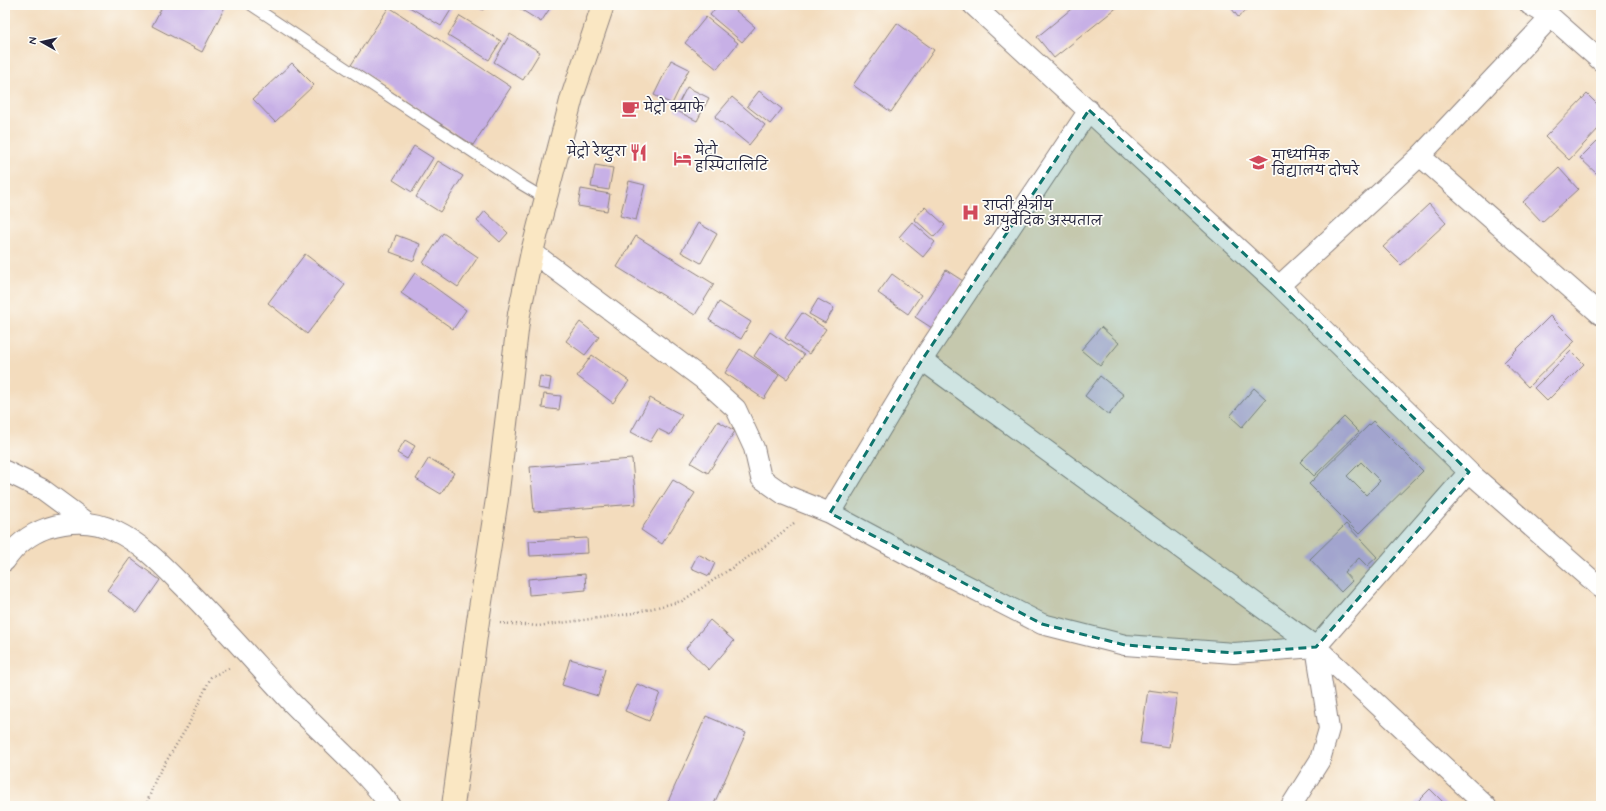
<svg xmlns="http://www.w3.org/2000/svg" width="1606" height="811" viewBox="0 0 1606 811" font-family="Mynerve,'Playpen Sans Deva',sans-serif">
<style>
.building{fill:#c7b0e6;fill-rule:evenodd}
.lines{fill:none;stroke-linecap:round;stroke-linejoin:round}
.lane-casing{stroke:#8a7f7c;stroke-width:12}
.street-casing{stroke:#8a7f7c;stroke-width:22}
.secondary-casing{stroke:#8a7f7c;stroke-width:24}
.path{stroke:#8a7f7c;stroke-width:2.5;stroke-dasharray:1 3;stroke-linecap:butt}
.lane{stroke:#fff;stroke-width:10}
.street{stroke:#fff;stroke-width:20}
.secondary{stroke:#fae7c3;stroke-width:22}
.marked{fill:#0f766e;fill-opacity:0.2;stroke:#0f766e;stroke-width:3;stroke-dasharray:8 5;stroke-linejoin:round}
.labels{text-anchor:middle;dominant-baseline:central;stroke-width:3.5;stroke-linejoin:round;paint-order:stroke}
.poi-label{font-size:13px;fill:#22223b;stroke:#fdfcf7;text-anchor:start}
</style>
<rect width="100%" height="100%" fill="#fdfcf7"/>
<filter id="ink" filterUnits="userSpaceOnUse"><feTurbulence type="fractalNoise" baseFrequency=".025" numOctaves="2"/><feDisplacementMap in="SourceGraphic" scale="8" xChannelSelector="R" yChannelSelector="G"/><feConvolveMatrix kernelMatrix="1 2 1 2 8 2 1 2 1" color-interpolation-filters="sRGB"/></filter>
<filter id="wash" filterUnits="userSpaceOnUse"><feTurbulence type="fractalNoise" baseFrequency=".012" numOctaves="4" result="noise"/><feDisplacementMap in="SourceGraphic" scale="16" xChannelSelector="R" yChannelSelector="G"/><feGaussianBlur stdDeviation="0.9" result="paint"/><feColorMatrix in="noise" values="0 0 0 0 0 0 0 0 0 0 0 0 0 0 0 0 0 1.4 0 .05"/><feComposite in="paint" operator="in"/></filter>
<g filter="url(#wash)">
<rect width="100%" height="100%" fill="#f3dcbd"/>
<g id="blocks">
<path class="building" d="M163 5H226L202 52 152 26Z
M406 5H454L441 26Z
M475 5H486L483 10Z
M514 5H552L541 22Z
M718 5H729L755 27 742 42 710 15Z
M1076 5H1120L1054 58 1037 37Z
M1229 5H1253L1238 17Z
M389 7 511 87 473 145 351 65Z
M460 16 501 41 489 60 448 35Z
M706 17 738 43 717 69 685 43Z
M897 23 934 50 891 112 853 85Z
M510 34 540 52 523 80 494 62Z
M671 60 689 69 672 104 654 95Z
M292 63 314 85 275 122 253 99Z
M687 87 709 98 697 121 675 110Z
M759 91 782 109 770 124 747 106Z
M1587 94 1601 108V126L1569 160 1545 137Z
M732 97 765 125 749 145 715 117Z
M1597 141 1601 145V170L1597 174 1580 158Z
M414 146 433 158 412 192 393 180Z
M438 161 463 176 440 212 416 197Z
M595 165 613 168 609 190 591 187Z
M1559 168 1578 189 1542 222 1523 202Z
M629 181 645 185 636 220 620 216Z
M581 189 610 194 607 211 578 206Z
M1429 204 1446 223 1401 265 1383 247Z
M925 207 945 225 934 237 914 219Z
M485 211 508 233 500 242 477 221Z
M912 222 935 242 923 257 899 237Z
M698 223 717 234 701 263 681 252Z
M443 233 478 257 458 287 423 263Z
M396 235 420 244 414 261 390 252Z
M636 236 714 284 695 315 617 267Z
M305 254 345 285 307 334 268 303Z
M946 270 963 281 932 328 915 317Z
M415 273 466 310 453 329 401 293Z
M892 274 921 295 908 314 878 293Z
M818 299 834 308 825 323 809 314Z
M719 302 751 322 741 339 709 320Z
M802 313 826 329 809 354 785 338Z
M1550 316 1575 341 1528 387 1504 362Z
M580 322 599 337 585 355 566 341Z
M1101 327 1119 343 1100 366 1081 350Z
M770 332 804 355 787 379 754 356Z
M740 349 779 375 764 399 725 373Z
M1571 351 1584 364 1547 401 1534 388Z
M592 355 629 381 613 403 577 376Z
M540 376 551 378 549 390 538 388Z
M1100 376 1124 395 1109 415 1085 396Z
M1254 388 1266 399 1242 427 1230 416Z
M544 394 561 396 559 410 542 408Z
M650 398 682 415 670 435 658 429 650 442 631 432Z
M1344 417 1359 432 1314 476 1300 462Z
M718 421 735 431 708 473 691 463Z
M1373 421 1423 471 1359 534 1309 484ZM1361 462 1380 481 1366 495 1347 476Z
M405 440 415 446 407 459 397 453Z
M429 458 454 473 441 494 416 479Z
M632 459 636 504 534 512 530 467Z
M673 480 695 493 662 544 641 530Z
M1346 524 1377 557 1367 566 1359 558 1344 572 1352 581 1341 592 1310 559Z
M587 538 588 553 530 556 529 541Z
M698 554 715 563 709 576 691 568Z
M130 558 160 580 137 613 107 590Z
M585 574 586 590 529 595 528 579Z
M710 620 734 641 709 670 686 648Z
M570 659 605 669 598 696 562 685Z
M637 684 660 693 649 721 625 711Z
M1148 690 1177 694 1169 747 1140 743Z
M706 716 746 733 713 806H666Z
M1430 789 1447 806H1413Z"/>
</g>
</g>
<g filter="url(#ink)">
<use href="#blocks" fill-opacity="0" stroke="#8a7f7c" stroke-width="1"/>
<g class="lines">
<defs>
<path id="lane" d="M251 5 519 183 546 199"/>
<path id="street" d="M973 5 1279 286 1469 472 1601 588
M1530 5 1551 17 1601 61
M1420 156 1601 315
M532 252 704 380 736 409 754 448 761 478 785 495 830 513 927 565 1042 624 1125 645 1234 653 1316 647
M1279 286 1420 156 1551 17
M922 360 1316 647 1486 806
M5 471 42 489 87 522
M830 513 922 360 1089 110
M5 561C15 546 30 534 47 528 69 521 93 520 115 531 144 545 162 565 185 588 221 624 255 663 290 701 324 736 361 767 391 806
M1291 806 1320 760 1329 729 1316 647 1469 472"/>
<path id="secondary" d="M453 806 478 621 497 499 519 314 532 252 572 97 603 5"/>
</defs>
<use href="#lane" class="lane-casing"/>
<use href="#street" class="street-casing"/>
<use href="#secondary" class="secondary-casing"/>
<path class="path" d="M500 623 538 626 629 614 682 601 765 546 794 523
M146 806 156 778 189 724 211 677 229 668"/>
<use href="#lane" class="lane"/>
<use href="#street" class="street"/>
<use href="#secondary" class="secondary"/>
</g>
</g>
<path class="marked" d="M1089 110 1279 286 1469 472 1316 647 1234 653 1125 645 1042 624 830 513 922 360Z"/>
<defs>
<symbol id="cafe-bare" viewBox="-9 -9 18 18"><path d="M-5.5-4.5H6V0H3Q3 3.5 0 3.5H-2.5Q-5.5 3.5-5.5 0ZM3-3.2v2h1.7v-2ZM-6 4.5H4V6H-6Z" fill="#d1495b" stroke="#fdfcf7" stroke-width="2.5" paint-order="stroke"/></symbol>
<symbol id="restaurant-bare" viewBox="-9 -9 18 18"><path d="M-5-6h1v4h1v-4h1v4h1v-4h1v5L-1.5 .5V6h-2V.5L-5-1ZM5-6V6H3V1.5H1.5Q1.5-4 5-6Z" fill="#d1495b" stroke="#fdfcf7" stroke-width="2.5" paint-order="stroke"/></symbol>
<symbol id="hotel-bare" viewBox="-9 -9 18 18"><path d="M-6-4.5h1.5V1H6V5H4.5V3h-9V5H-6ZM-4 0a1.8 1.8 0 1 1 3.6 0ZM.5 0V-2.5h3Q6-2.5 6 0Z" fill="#d1495b" stroke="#fdfcf7" stroke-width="2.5" paint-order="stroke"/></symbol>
<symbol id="school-bare" viewBox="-9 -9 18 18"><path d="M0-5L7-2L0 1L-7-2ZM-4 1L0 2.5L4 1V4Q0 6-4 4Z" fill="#d1495b" stroke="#fdfcf7" stroke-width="2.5" paint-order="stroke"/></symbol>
<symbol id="hospital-bare" viewBox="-9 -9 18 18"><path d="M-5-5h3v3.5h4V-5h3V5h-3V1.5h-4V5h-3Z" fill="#d1495b" stroke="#fdfcf7" stroke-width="2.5" paint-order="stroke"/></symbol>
</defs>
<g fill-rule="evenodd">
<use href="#cafe-bare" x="618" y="96" width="25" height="25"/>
<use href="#restaurant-bare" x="626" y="140" width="25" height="25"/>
<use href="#hotel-bare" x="670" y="146" width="25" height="25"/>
<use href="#school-bare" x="1246" y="150" width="25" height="25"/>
<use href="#hospital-bare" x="958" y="200" width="25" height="25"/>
</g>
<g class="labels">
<g class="poi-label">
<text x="644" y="108">मेट्रो क्याफे</text>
<text x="695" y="151">मेट्रो<tspan x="695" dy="15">हस्पिटालिटि</tspan></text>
<text x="626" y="152" text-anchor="end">मेट्रो रेष्टुरा</text>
<text x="1272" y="156">माध्यमिक<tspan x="1272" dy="15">विद्यालय दोघरे</tspan></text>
<text x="983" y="206">राप्ती क्षेत्रीय<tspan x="983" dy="15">आयुर्वेदिक अस्पताल</tspan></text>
</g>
</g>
<rect width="1606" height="811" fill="none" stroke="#fdfcf7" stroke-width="20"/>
<g transform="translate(42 42) rotate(278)" stroke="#fdfcf7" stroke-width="3" paint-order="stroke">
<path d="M0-3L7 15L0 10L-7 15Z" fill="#22223b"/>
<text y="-6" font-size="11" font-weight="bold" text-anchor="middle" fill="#22223b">N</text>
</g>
</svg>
